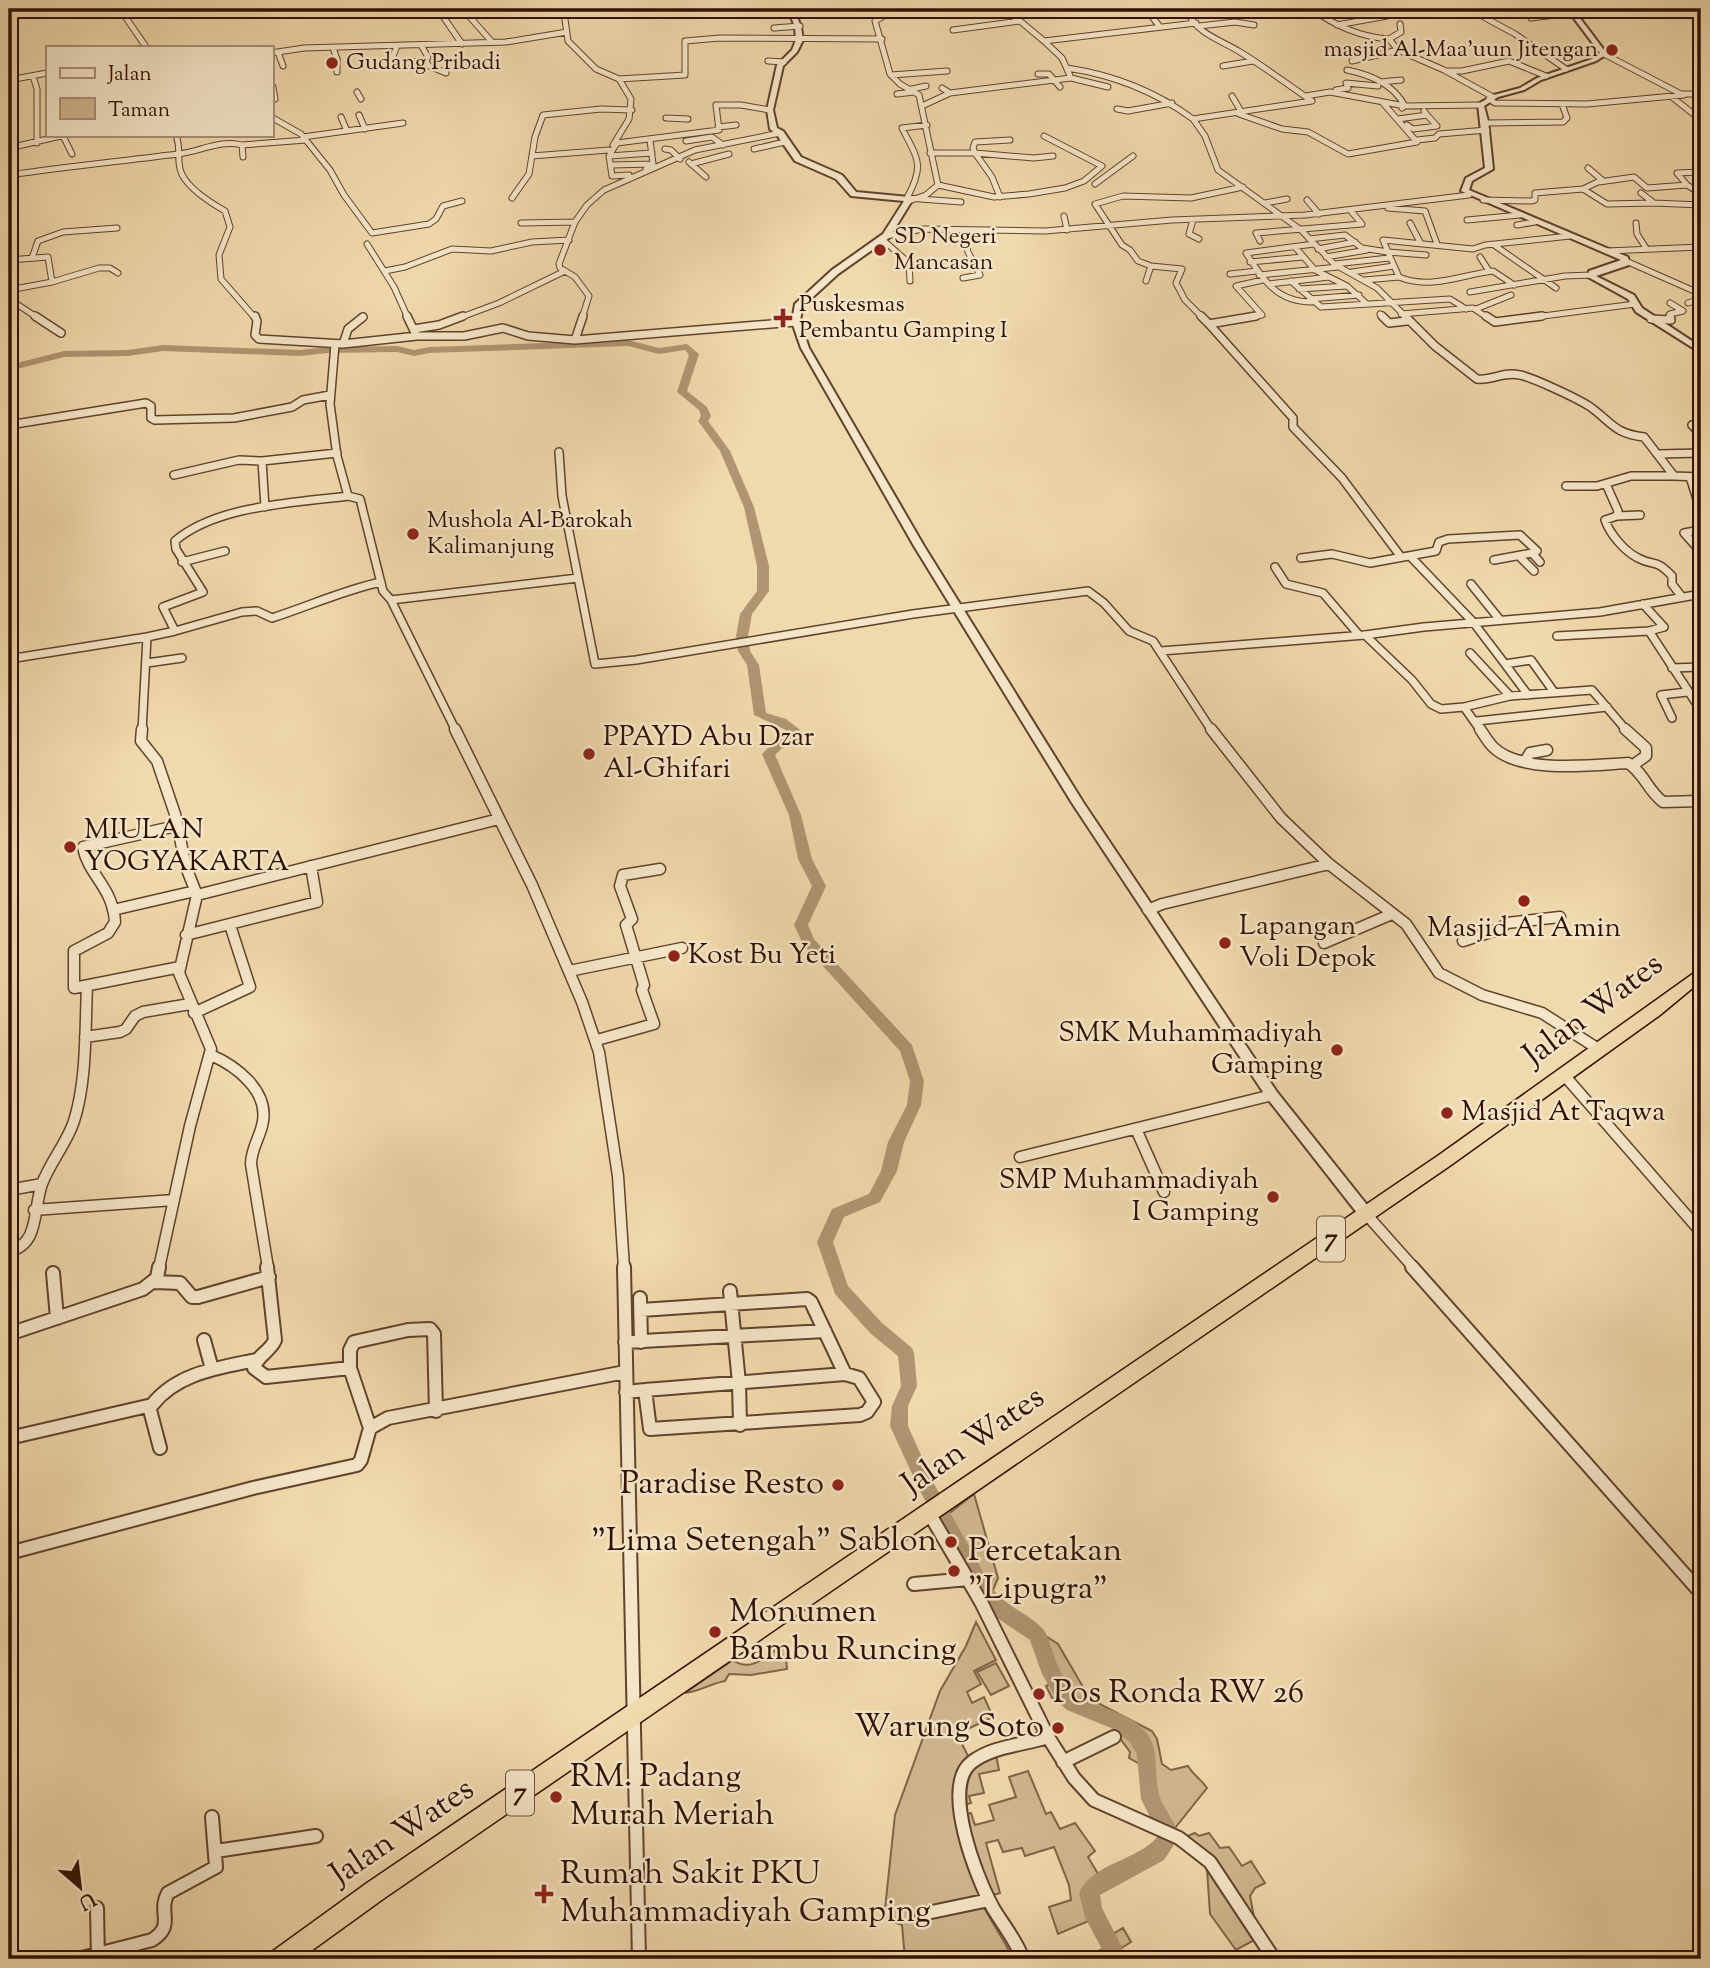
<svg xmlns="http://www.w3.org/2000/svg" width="1710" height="1968" viewBox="0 0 1710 1968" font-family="'Sorts Mill Goudy',serif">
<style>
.green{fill:#d0b78f;stroke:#806448;stroke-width:2}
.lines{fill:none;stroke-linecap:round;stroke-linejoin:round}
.stream{stroke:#7d6045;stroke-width:2}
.river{fill:#af9572;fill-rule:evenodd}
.minor-far3-casing{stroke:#61422c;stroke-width:7}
.minor-far2-casing{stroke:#61422c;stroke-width:10}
.minor-far1-casing{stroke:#61422c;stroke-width:13}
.minor-casing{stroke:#61422c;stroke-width:16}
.tertiary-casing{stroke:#61422c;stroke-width:4}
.trunk-casing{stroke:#311001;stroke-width:3}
.minor-far3{stroke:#f5e6c9;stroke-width:5}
.minor-far2{stroke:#f5e6c9;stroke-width:7}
.minor-far1{stroke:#f5e6c9;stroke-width:10}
.minor{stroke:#f5e6c9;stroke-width:12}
.tertiary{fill:#f5e6c9;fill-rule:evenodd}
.trunk{fill:#f0d9ac;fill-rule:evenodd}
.poi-dot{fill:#8f2418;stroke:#f5e6c9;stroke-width:2.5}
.labels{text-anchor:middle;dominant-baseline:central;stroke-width:5;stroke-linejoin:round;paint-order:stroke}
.far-poi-label{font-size:23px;fill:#311001;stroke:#f5e6c9;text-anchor:start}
.shield{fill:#f5e6c9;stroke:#6c503d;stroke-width:2}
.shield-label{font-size:26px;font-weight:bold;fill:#311001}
.poi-label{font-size:28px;fill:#311001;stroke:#f5e6c9;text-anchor:start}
.near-street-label{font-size:33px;fill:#311001;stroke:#f5e6c9}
.near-poi-label{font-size:33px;fill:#311001;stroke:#f5e6c9;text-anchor:start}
</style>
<rect width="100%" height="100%" fill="#f0d9ac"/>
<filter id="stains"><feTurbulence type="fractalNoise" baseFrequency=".00286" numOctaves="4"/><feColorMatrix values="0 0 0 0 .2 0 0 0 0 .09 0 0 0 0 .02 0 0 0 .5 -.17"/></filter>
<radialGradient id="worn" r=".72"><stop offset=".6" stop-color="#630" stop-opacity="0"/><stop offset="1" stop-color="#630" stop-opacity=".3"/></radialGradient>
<path class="green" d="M974 1494 998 1578 991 1595 947 1515Z
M976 1622 996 1660 974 1671 981 1684 967 1692 972 1703 984 1697 993 1717 957 1734 969 1758 1011 1745 1013 1753 996 1755 999 1770 979 1774 984 1793 969 1796 971 1803 964 1805 967 1814 971 1813 975 1825 994 1820 989 1805 1016 1797 1009 1777 1028 1771 1046 1814 1051 1812 1060 1829 1075 1823 1095 1851 1088 1857 1101 1879 1086 1888 1085 1894 1091 1920 1058 1934 1049 1907 1071 1900 1069 1885 1054 1847 1025 1856 1022 1848 1003 1852 998 1840 986 1843 1000 1893 979 1899 1014 1959H905L902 1925 884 1918 895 1815 940 1691 966 1646Z
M1038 1631 1058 1644 1090 1699 1152 1731 1157 1739 1162 1764 1171 1770 1188 1766C1194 1776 1201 1779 1207 1788L1175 1828 1158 1809 1152 1781 1138 1763 1129 1758 1130 1752 1119 1737 1129 1731 1087 1711 1052 1698 1046 1686 1053 1682C1044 1665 1034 1651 1038 1631Z
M785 1645 787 1669 751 1675 729 1674 725 1681C710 1684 700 1691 685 1693L733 1660C753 1675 769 1651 785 1645Z
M996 1663 1009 1686 991 1695 977 1672Z
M1195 1833 1199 1836 1209 1833 1220 1848 1229 1847 1242 1866 1251 1861 1265 1883 1255 1888 1250 1896 1258 1938 1236 1950 1210 1914 1207 1869 1185 1837Z
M1123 1928 1131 1942 1120 1949 1126 1959H1086L1089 1958 1088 1955 1106 1948 1103 1940Z"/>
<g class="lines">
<path class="stream" d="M9 35 19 12 26 9"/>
<path class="river" d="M628 340 659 348 687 344 699 354 687 391 707 407 711 416 708 421 730 451 754 507 769 566V591L752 614 748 636 750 651 759 665 766 713 786 719 800 730 775 755 801 815 812 859 826 886 808 925 814 939 912 1045 924 1081 921 1105 904 1142 897 1171 880 1202 844 1217 833 1242 848 1286 882 1323 912 1348 914 1353 917 1386 908 1406V1426L933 1482 992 1588C1008 1608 1026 1612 1042 1628 1047 1633 1049 1641 1051 1647 1056 1663 1064 1683 1076 1694 1090 1706 1117 1709 1134 1721 1164 1743 1152 1765 1159 1794 1163 1809 1176 1821 1179 1837L1164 1860 1100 1895 1102 1908 1128 1959H1107L1085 1917 1079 1893C1091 1863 1139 1861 1159 1835L1141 1799 1137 1755 1130 1742 1111 1728 1067 1710 1059 1703 1042 1674 1030 1640 990 1613 980 1600 920 1491 890 1426 892 1406 901 1386 898 1356 870 1333 835 1294 817 1242 832 1209 869 1194 881 1171 888 1142 907 1105 910 1081 900 1051 803 944 794 925 812 886 798 859 789 815 762 754 786 730 754 715 747 665 738 651 736 636 740 614 757 591V566L744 507 720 451 698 421 701 416 699 410 677 392 689 355 685 350 659 354 628 346 429 353 414 356 397 352 327 353 300 356 163 351 128 356 64 357 9 371V365L64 351 128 350 163 345 300 350 327 347 397 346 414 350 429 347Z"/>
<defs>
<path id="minor-far3" d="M120 9 146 47
M438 9 462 44
M560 9 564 12 568 41 596 69 619 79 631 99 629 119 613 145
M870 9 882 17 875 21 890 74 900 84 919 95 938 185 926 195 909 201
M996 9 1019 20
M1186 9C1196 34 1219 39 1240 52 1265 67 1288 85 1312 101L1193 119 1205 136 1218 170 1301 230 1334 264 1377 288 1407 318
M1245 9H1268
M1311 9C1335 25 1359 37 1389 39L1398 50 1444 70 1493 97
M1347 9 1361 19
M1469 9 1515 34 1566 69
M372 10 383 9
M1150 14 1160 27
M469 16 492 42
M1531 18 1555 15 1552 9
M1337 25 1387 16
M1199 26 1235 22 1254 25
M774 28 800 26
M953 30 1020 21 1044 41
M1389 39 1401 32 1400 24
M421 45 428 57 426 61 429 66 446 73
M397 46 391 61 394 64 426 61
M333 48 337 59V72
M278 52 283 66
M271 53 304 48 506 42 567 32
M1604 54 1681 94H1701
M768 61 784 62
M1352 61 1398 50
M1223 66 1253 61
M1067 68C1114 75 1155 91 1193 119
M1347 70C1371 75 1393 84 1405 106L1402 108
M1449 71H1462L1509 61 1546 76
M1038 74H1049L1060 87
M891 75 947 71
M33 76 37 89V143
M1071 78 1108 87
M619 79 685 75V41L720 38 882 39
M9 80 47 73
M1381 82 1401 80
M273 87 275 99
M942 88 950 93 1071 78 1062 58 1044 41 1196 23
M912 89 926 86
M1336 90 1348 88 1346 83 1378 86
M357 92 361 99
M897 94 914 92
M1232 96 1242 113
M1306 96 1330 92 1405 106 1480 105
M1672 97 1701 120
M1489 99 1495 103 1587 104 1684 95
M922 106 950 93
M1117 109 1128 111 1172 103
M1239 114 1282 129 1308 132 1348 154 1417 142 1382 102
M359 115 365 129
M271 117 301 134 330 170 344 195 372 233 429 224 436 219 443 206 462 201
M341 117 347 131
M666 118 688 119
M1398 119 1427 115 1424 111
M1486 123 1563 122 1567 118 1562 104
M927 125 902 128C918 160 925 164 907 198L961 202
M1407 125 1413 129 1437 126 1427 115
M718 127 736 125
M176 135C181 149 177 156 180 169 184 186 211 203 225 211L230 227 219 255 221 279 255 318
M63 136 72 154
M303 137 403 123
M1010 140 975 142 973 148 975 153 1034 158 1053 156
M1417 140 1435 138 1439 134 1487 130
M686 141 712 137 723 145
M242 145 306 140
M9 148 65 135
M665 149 671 150 680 159
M754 149 785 142
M930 153H975L992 177 1000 197
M532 156 609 150
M609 156 652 153
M689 162 706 177
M691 164 729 154
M611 165 653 164
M1588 168 1602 180 1583 189 1607 204 1654 203
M646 169 653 164 650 140
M1701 172 1677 173 1687 185 1698 192 1701 203
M9 175C65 167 122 161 178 154 199 152 221 139 242 145L243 157
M629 175 612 176 609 156 617 143 719 130 716 105H741L770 110
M1599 182 1634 177 1647 188 1687 185
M1095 184 1133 156
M938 185 994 197 1029 194 1065 188 1084 181 1102 166 1044 136
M1641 193 1654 203 1701 205
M512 198 529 174 535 137 543 115 601 109 632 110
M1307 200 1319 214
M1483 200 1531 201 1535 200V193L1583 189
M1265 203 1287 199
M1388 208 1425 211 1437 244
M1064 216 1067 230
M1193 220 1189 234 1199 239
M1467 220 1520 215
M521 223 575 222
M1410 223 1420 242
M1636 223 1637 234 1646 248
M1517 225 1535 222
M962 230 968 252 980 275 963 278
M886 236 923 229 1045 231 1172 220 1305 215 1469 195
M882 239 909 263 910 281
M1309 239 1345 235 1362 248 1388 252 1399 277C1430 290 1461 275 1493 271L1514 285
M1260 241 1256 233 1362 224 1350 210
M367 244 394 287 408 318
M1494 245 1556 288
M1295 247 1315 270 1347 286 1367 304
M1318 249 1355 242
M1607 251 1701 247
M1426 255 1388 252 1383 240 1473 249 1485 245 1570 236
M1326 257 1367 250
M1480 257 1489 271
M32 258 38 241 63 232 117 228
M9 260 48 257 52 282
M1626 261 1701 294
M1250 262 1303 257
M1335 264 1389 258
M385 271 405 267 452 249 491 251 532 242 569 240
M1352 272 1394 266
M1230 274 1257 271
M1259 275 1338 267
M1365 280 1399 277
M1146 281 1151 266
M1291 281 1321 307 1450 299 1466 309
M1269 284 1329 277
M1299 289 1347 286
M9 290 52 282 99 268H110L118 273
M1470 292 1565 276 1591 275
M9 299 38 318
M1310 299 1359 295
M1312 302C1277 302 1264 281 1246 253L1314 244
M1670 303 1683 311 1670 314 1671 318
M1688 303 1701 299
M1476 309 1511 295
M1380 314 1384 318
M1401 314 1473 308 1488 318
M459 318 499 303 565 271
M582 318 589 296 575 277 560 268 559 264 575 222 587 205 604 190 695 150 780 133
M1203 318 1185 300 1176 283 1182 269 1151 266 1138 261 1130 250 1122 245 1095 204 1123 196 1191 198 1243 187
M1246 318 1262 315 1236 286 1263 280
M1528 318 1635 304"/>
<path id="minor-far2" d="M35 316 61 333
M255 316 257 321 255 335 259 339 343 344 417 336H464L503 328 528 336 575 340 796 322
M407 316 416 335
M1201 316 1209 324
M1256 316 1209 324 1293 418V427L1342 478 1401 557
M1382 316 1389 323 1407 321
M1405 316 1435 346 1477 379C1492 381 1504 371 1520 375 1534 378 1576 398 1589 406 1613 423 1613 433 1644 437L1674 476 1701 477
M1486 316 1495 322 1542 316
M1651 319 1671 320 1670 316
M414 329 439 325 463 316
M575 340 583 316
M335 344 330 404 337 456 348 496
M343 344 348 329 363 317
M1701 422 1692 425 1701 435
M9 425 146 403 151 406V418L155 420 234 418 292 407 303 400 330 395
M559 452 562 496 595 664 636 660 913 614 1088 591 1104 603 1129 631 1153 641 1212 731
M1658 454 1701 453
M262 461 265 507
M174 475 239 460 262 461 337 453
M1690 477 1701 512
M1606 484 1618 511 1617 516 1605 520C1610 534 1624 551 1638 558 1655 567 1655 558 1672 576V584L1682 597
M1566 486H1597L1631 476H1674
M1617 516 1640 515
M1701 530 1684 533 1701 552
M1519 556 1534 571
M1411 557 1473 622 1505 664 1531 660 1554 692
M1301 558 1332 554 1370 563 1436 551 1439 542 1448 539 1520 535 1537 551 1532 553 1540 562
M1494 560 1532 553
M182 562 225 551
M1275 567 1286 584 1323 593 1359 635
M1471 584 1500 620
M391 600 578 578
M1643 604 1664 627 1649 631 1700 709
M175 631 242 612 257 611 272 618C309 606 344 590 381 582
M1365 635 1412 680 1431 704 1441 709 1464 707 1481 731
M1557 636 1649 631
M147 637 175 631 163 607 203 592 176 549 175 541C217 505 295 503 348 496L360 499 383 591 391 600 456 731
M1161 651 1365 635 1424 627 1600 612 1701 594
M1470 653 1510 696
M9 659 147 637 142 731
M147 663 182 658
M1505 664 1528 695
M1672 668 1701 667
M1464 707 1510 696 1592 690 1627 731
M1672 718 1661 695 1687 692
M1477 721 1607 707"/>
<path id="minor-far1" d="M142 729 141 741 157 761 175 814 186 867 197 895 179 973 211 1049 190 1126 159 1268
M455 729 532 885 582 1002 599 1052 618 1176 624 1268
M1211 729 1281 818 1329 864 1406 924 1439 973 1482 995 1542 1013 1600 1050
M1480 729C1484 735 1488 742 1493 747 1520 774 1592 765 1628 763 1644 773 1648 791 1663 802L1701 801
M1625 729 1646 748V756L1633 765
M1526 760 1530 753 1547 750
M176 826 83 847C88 875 113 887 115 922L108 933 74 951V988L180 967
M197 895 499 819
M113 910 195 891
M1148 910 1162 904 1329 864
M186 935 317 902 311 866
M1463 941 1500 929 1507 923 1560 917
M1324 943 1392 914
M569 971 682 948
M194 1013 250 987 230 925
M85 1037 120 1032 126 1029 135 1016 143 1012 190 1004
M597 1040 654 1024 642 990 644 985 626 925 632 919 620 886 623 875 660 869
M211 1055C236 1066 268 1090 263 1121 261 1136 251 1148 251 1164L268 1268
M1564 1075 1701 1232
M1136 1129 1164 1192
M1020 1157 1272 1095
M9 1190 42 1184
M34 1210 174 1200
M1366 1214 1414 1268
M9 1251C40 1245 33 1208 42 1184 50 1162 67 1143 74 1121 87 1081 85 1028 87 986"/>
<path id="minor" d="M267 1267 275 1340C270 1352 257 1355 254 1368L266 1377 350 1368 370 1428
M624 1267 639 1959
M1412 1267 1701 1593
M53 1273 57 1318
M154 1282 180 1283 192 1297H198L269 1277
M730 1291 739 1383 740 1425
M640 1298 641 1342
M641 1310 807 1299 811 1302 845 1374
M9 1334 143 1289 157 1278 159 1267
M204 1340 212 1369
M625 1342 825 1331
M350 1368V1350L354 1342 408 1330 430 1329 434 1334 436 1411
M845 1374 859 1378 874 1402 867 1412 860 1415 650 1429 645 1390Z
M626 1392 645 1390
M149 1406 160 1448
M9 1438 152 1405C177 1373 218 1368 256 1360
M929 1513 981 1602 1048 1737 1074 1778 1094 1800 1179 1838 1210 1862 1274 1959
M9 1553 253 1488 357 1465 361 1460 370 1428 388 1418 625 1372
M914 1584 968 1579
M1063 1762 1114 1737
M216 1851 316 1836
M97 1908 98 1959
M922 1914 989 1900
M78 1959 152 1940C176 1925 157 1912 168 1893L216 1867 212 1817
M1023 1959C1016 1940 1003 1925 993 1908 977 1879 940 1786 972 1762 993 1746 1023 1745 1048 1737"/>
<path id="tertiary" d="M788 9H794L801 27 803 40 797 52 783 66 773 110 777 128 783 131 801 157 842 175 856 192 909 197 913 199 889 238 838 274 802 307 800 322 809 348 924 546 1083 802 1277 1092 1371 1210 1373 1214 1371 1218 1366 1219 1361 1218 1267 1098 1072 803 914 546 801 348 792 322 795 304 832 270 883 234 904 201 851 196 836 179 795 161 777 135 770 129 767 110 777 65 792 50 796 40 795 27Z
M1567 9H1573L1607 54 1596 61 1541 80 1524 90 1498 97 1484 106 1488 121 1493 169 1472 181 1469 190 1628 257 1629 265 1596 276 1634 295 1642 308 1701 347V353L1636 312 1628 299 1588 277 1589 271 1621 260 1461 191 1466 178 1485 168 1478 104 1494 95 1520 88 1537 78 1592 59 1600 53Z"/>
<path id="trunk" d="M1701 968V981L1660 1015 1451 1165 383 1899 300 1959H269L273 1951 367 1883 1439 1155Z"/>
</defs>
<use href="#minor-far3" class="minor-far3-casing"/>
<use href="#minor-far2" class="minor-far2-casing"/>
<use href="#minor-far1" class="minor-far1-casing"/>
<use href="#minor" class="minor-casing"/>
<use href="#tertiary" class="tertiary-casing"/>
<use href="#trunk" class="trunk-casing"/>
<use href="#minor-far3" class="minor-far3"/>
<use href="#minor-far2" class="minor-far2"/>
<use href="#minor-far1" class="minor-far1"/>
<use href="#minor" class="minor"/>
<use href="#tertiary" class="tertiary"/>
<use href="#trunk" class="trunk"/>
</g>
<g class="poi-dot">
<circle cx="1612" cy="50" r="7"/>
<circle cx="332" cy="63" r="7"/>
<circle cx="880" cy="250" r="7"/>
<path d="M779.5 307.5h7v7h7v7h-7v7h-7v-7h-7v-7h7z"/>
<circle cx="413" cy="534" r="7"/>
<circle cx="589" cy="754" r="7"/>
<circle cx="70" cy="847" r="7"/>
<circle cx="1524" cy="901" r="7"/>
<circle cx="1225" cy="943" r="7"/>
<circle cx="674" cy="956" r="7"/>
<circle cx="1337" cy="1050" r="7"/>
<circle cx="1447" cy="1113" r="7"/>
<circle cx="1273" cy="1197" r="7"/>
<circle cx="838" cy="1485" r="7"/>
<circle cx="951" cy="1542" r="7"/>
<circle cx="954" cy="1571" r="7"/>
<circle cx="715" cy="1632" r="7"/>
<circle cx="1039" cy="1694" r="7"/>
<circle cx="1058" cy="1728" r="7"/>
<circle cx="556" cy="1797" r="7"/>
<path d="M540.5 1883.5h7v7h7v7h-7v7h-7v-7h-7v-7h7z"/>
</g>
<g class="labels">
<g class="far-poi-label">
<text x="1598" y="50" text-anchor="end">masjid Al-Maa'uun Jitengan</text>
<text x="346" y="63">Gudang Pribadi</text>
<text x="894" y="237">SD Negeri<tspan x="894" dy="26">Mancasan</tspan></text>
<text x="799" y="305">Puskesmas<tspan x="799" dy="26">Pembantu Gamping I</tspan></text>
<text x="427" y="521">Mushola Al-Barokah<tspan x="427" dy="26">Kalimanjung</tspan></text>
</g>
<g class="shield">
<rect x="1317" y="1216.5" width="28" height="45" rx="5"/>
<rect x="506" y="1770.5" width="28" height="45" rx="5"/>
</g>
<g class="shield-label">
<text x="1331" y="1239">7</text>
<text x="520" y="1793">7</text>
</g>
<g class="poi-label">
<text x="603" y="738">PPAYD Abu Dzar<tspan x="603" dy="32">Al-Ghifari</tspan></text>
<text x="84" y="831">MIULAN<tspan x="84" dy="32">YOGYAKARTA</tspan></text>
<text x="1239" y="927">Lapangan<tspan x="1239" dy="32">Voli Depok</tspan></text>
<text x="1524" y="929" text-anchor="middle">Masjid Al Amin</text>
<text x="688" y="956">Kost Bu Yeti</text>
<text x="1323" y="1034" text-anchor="end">SMK Muhammadiyah<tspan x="1323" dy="32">Gamping</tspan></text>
<text x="1461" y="1113">Masjid At Taqwa</text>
<text x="1259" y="1181" text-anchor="end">SMP Muhammadiyah<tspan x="1259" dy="32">I Gamping</tspan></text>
</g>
<g class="near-street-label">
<text transform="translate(1594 1011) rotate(-37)">Jalan Wates</text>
<text transform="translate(974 1442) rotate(-35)">Jalan Wates</text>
<text transform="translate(403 1833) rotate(-34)">Jalan Wates</text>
</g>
<g class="near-poi-label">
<text x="824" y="1485" text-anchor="end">Paradise Resto</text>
<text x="937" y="1542" text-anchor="end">"Lima Setengah" Sablon</text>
<text x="968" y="1552">Percetakan<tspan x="968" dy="38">"Lipugra"</tspan></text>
<text x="729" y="1613">Monumen<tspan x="729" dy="38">Bambu Runcing</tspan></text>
<text x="1053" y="1694">Pos Ronda RW 26</text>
<text x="1044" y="1728" text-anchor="end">Warung Soto</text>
<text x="570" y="1778">RM. Padang<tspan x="570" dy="38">Murah Meriah</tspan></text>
<text x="560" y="1875">Rumah Sakit PKU<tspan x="560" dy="38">Muhammadiyah Gamping</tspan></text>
</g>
</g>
<rect width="1710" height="1968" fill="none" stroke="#f0d9ac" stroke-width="35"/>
<rect x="10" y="10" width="1689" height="1947" fill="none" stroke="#311001" stroke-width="3.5"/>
<rect x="18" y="18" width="1675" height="1933" fill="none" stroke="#311001" stroke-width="2"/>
<rect x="46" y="46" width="228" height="91" fill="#f5e6c9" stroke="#a79079" stroke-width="2"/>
<rect x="60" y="68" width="35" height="10" fill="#f5e6c9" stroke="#a79079" stroke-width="2"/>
<text x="108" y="80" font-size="21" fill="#311001">Jalan</text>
<rect x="60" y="98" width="35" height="21" fill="#d0b78f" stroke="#a79079" stroke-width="2"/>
<text x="108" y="116" font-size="21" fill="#311001">Taman</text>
<g transform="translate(80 1887) rotate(152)" stroke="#f5e6c9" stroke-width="5" paint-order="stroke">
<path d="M0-5L12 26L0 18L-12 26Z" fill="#311001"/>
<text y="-10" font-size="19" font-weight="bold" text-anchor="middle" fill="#311001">U</text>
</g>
<rect width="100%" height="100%" filter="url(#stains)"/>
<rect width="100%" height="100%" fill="url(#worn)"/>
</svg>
